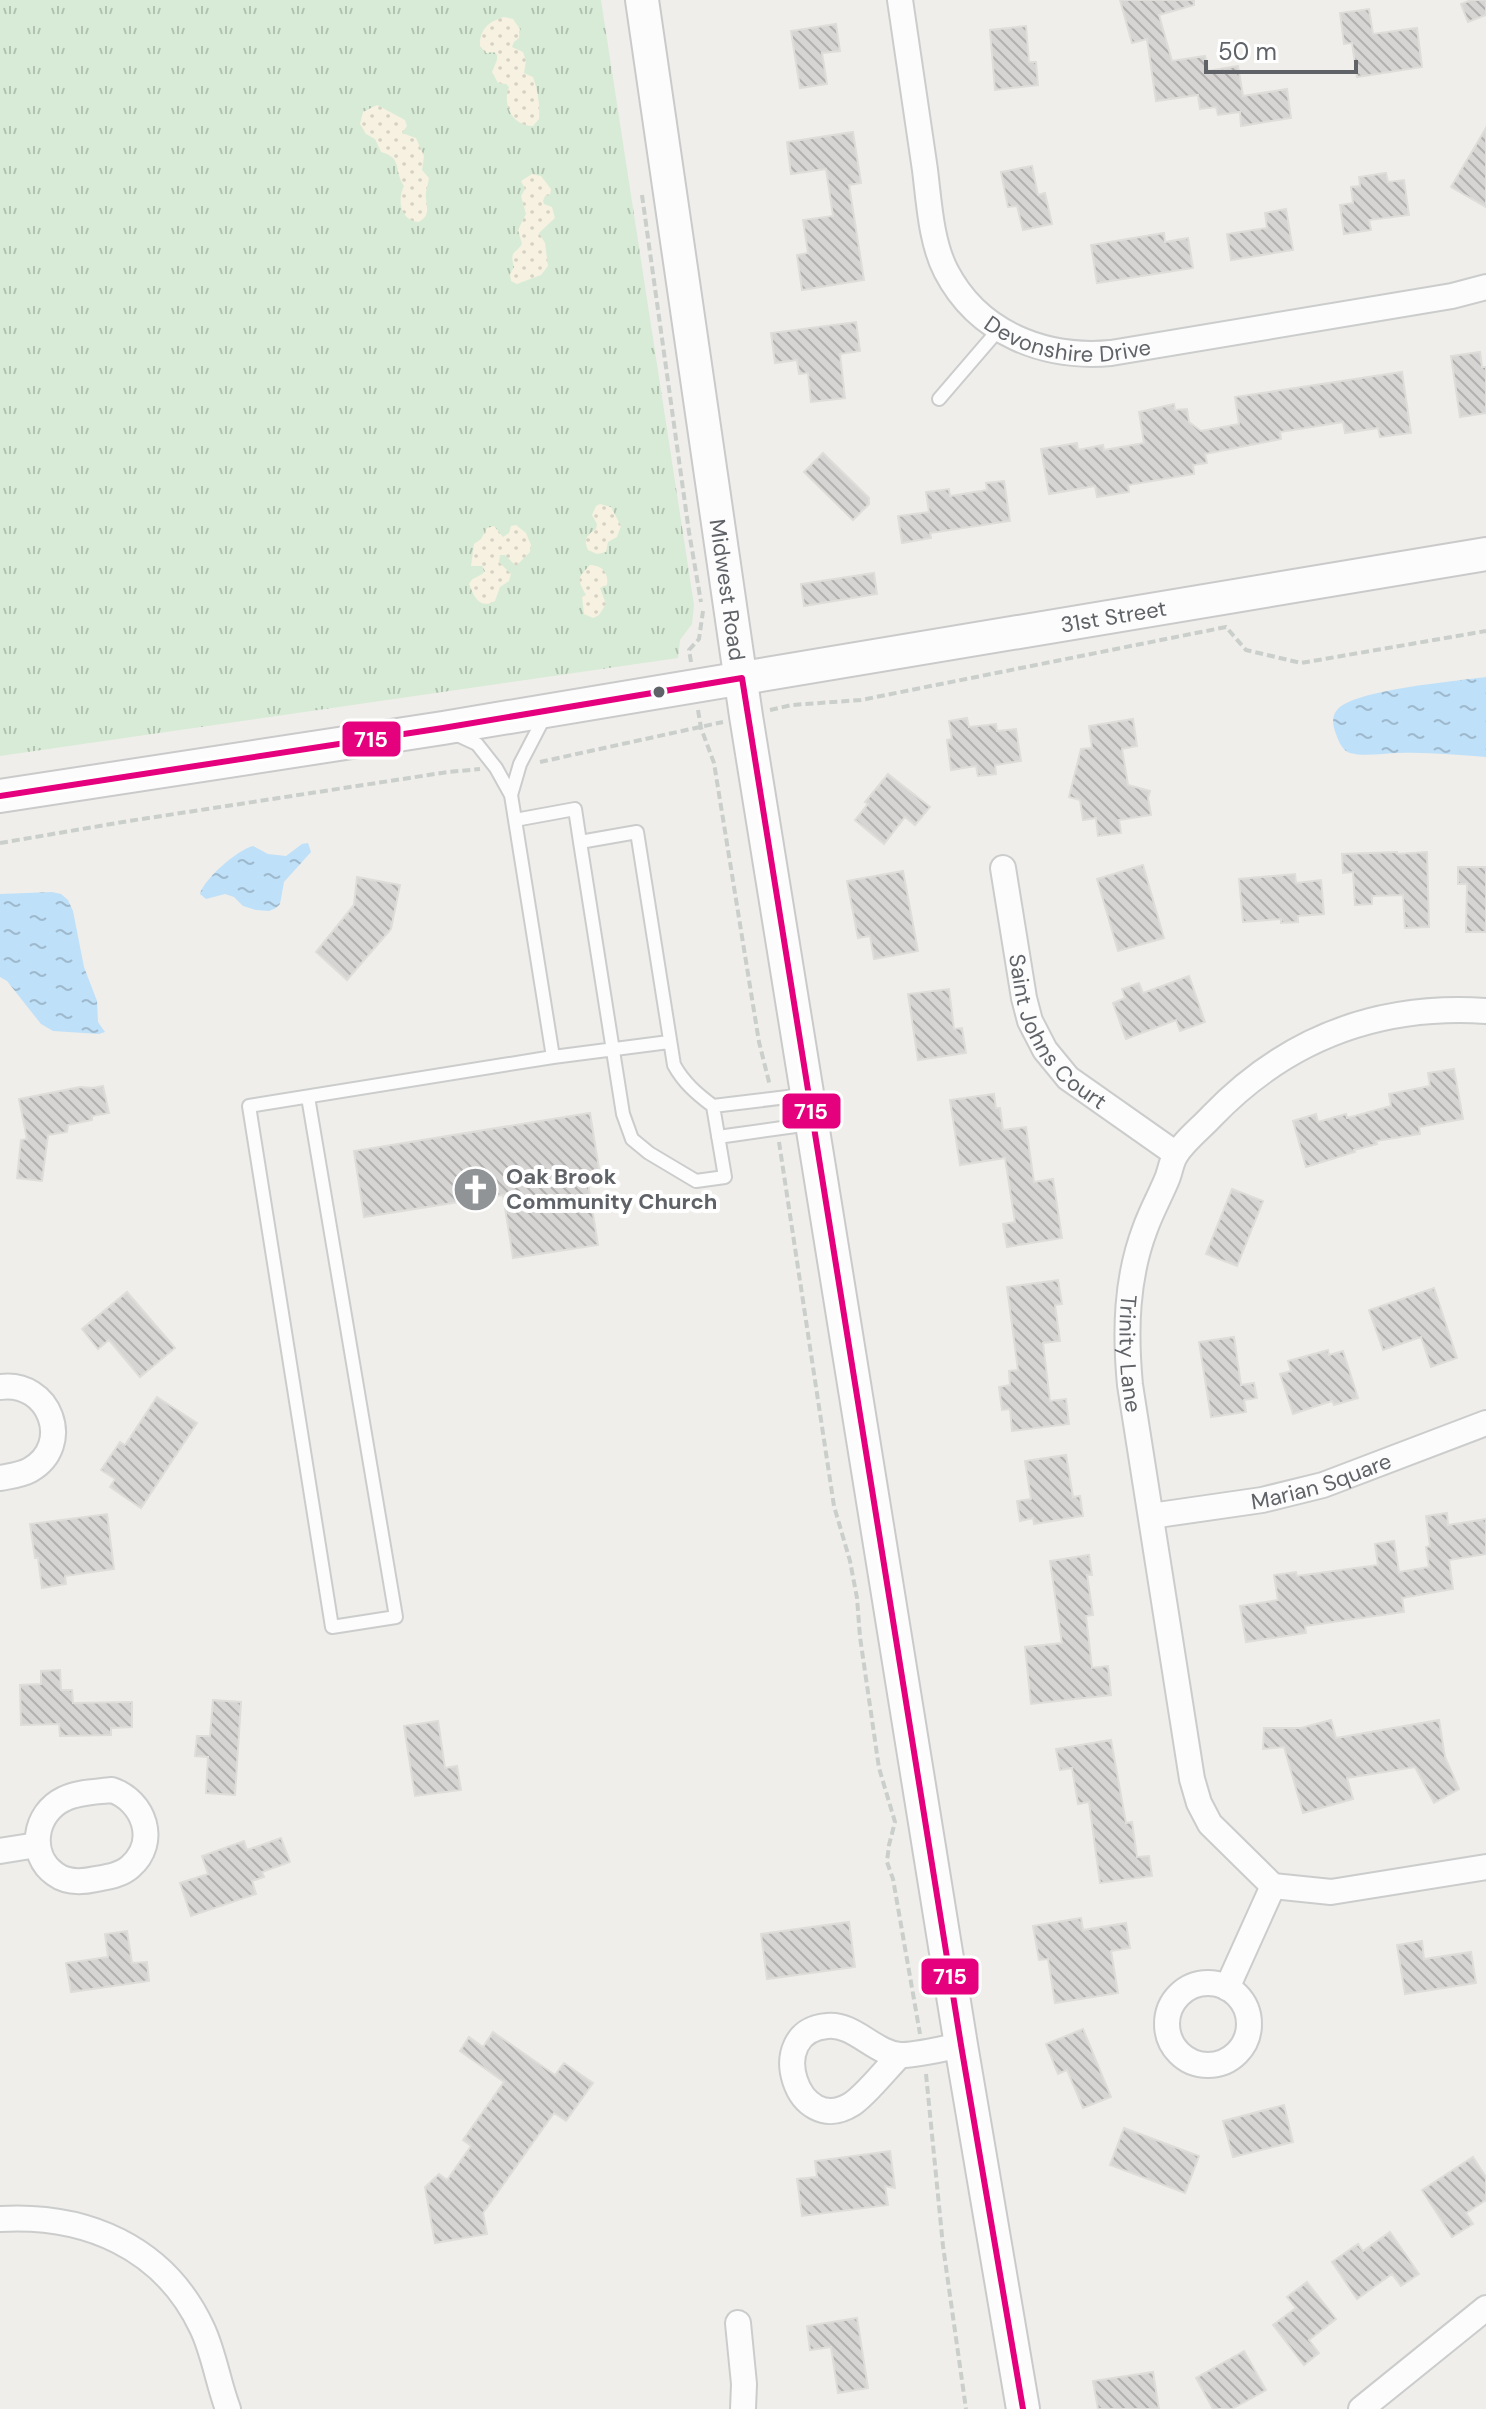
<svg xmlns="http://www.w3.org/2000/svg" width="1486" height="2409" viewBox="0 0 1486 2409" font-family="'DM Sans',sans-serif">
<style>
.grass{fill:url(#grass-tufts)}
.sand{fill:url(#sand-dots)}
.water{fill:url(#water-ripples)}
.building{fill:url(#building-back-hatch);stroke:#deddd9;stroke-width:2}
.lines{fill:none;stroke-linecap:round;stroke-linejoin:round}
.lane-casing{stroke:#cbcccc;stroke-width:16}
.street-casing{stroke:#cbcccc;stroke-width:28}
.secondary-casing{stroke:#cacacb;stroke-width:36}
.path{stroke:#cacfcc;stroke-width:4;stroke-dasharray:8 4;stroke-linecap:butt}
.lane{stroke:#fdfcfc;stroke-width:12}
.street{stroke:#fdfcfc;stroke-width:24}
.secondary{stroke:#fdfcfc;stroke-width:32}
.bus-1-casing{stroke:#fff;stroke-width:12}
.bus-1{stroke:#e5007d;stroke-width:6}
.bus-dot{fill:#5f6368;stroke:#fff;stroke-width:3}
.labels{text-anchor:middle;dominant-baseline:central;stroke-width:8;stroke-linejoin:round;paint-order:stroke}
.street-label{font-size:22px;fill:#5f6368;stroke:#fff}
.poi-label{font-size:22px;font-weight:bold;fill:#5f6368;stroke:#fff;text-anchor:start}
.line-badge{stroke:#fff;stroke-width:3}
.badge-label{font-size:22px;text-anchor:middle;font-weight:bold;fill:#fff}
</style>
<defs>
<pattern id="grass-tufts" width="24" height="20" patternUnits="userSpaceOnUse" patternTransform="scale(2)"><rect width="24" height="20" fill="#d8ebd6"/><path d="M3 7l-1-3M5 7V3M7 7l1-3M15 17l-1-3M17 17v-4M19 17l1-3" fill="none" stroke="#b2c2b1"/></pattern>
<pattern id="sand-dots" width="8" height="8" patternUnits="userSpaceOnUse" patternTransform="scale(2)"><rect width="8" height="8" fill="#f6f1e1"/><path d="M2 2h.1M6 6h.1" fill="none" stroke="#d5d1c4" stroke-width="1.8" stroke-linecap="round"/></pattern>
<pattern id="water-ripples" width="26" height="14" patternUnits="userSpaceOnUse" patternTransform="scale(2)"><rect width="26" height="14" fill="#bfe0f9"/><path d="M2 4q2-2 4 0t4 0M15 11q2-2 4 0t4 0" fill="none" stroke="#9eb9cd"/></pattern>
<pattern id="building-back-hatch" width="6" height="6" patternUnits="userSpaceOnUse" patternTransform="scale(2)"><rect width="6" height="6" fill="#d6d5d3"/><path d="M-1 5l2 2M0 0l6 6M5-1l2 2" fill="none" stroke="#b1b0af"/></pattern>
</defs>
<rect width="100%" height="100%" fill="#efeeea"/>
<path class="grass" d="M0 0H601L694 605 692 624 680 640 678 658 0 756Z"/>
<path class="sand" d="M504 17 513 19 520 29 519 38 514 42 512 47 523 52 526 61 524 73 533 77C538 90 540 104 539 119L533 126C512 126 502 104 509 87L506 84 498 83 492 72 497 60V55L494 52 486 53 480 46C479 30 489 21 504 17Z
M377 105 405 120 407 126 402 133 416 138 424 156 422 170 429 178C428 185 425 192 426 198 427 210 430 215 419 222 400 221 397 199 404 186 393 169 403 158 381 152L375 139 366 134 360 124 363 112Z
M532 174 541 176 551 189 550 195 545 196 543 201 544 204 552 207 555 218 539 233 545 243 548 266 541 275 517 284 511 281 510 274 514 267C509 250 516 254 522 244L518 230 526 214 521 196 525 189 521 181Z
M600 504 611 507 621 526 617 537 608 542 606 552 597 554 588 550C583 539 587 535 596 529L597 524 592 515 596 506Z
M516 525 526 533 531 545 530 552 516 566 505 555H500L499 562 511 574 509 581 500 587 495 601C479 610 474 596 469 584 472 576 480 578 485 571L482 566H471L474 544 481 539 487 528 494 526 503 537 509 533 511 526Z
M590 565C602 565 609 573 607 585L600 588 606 604 599 615 593 618 584 614 582 597 586 595C577 578 577 579 590 565Z"/>
<path class="water" d="M1486 677V757C1457 755 1428 752 1399 753 1384 753 1365 757 1350 753 1342 750 1339 742 1336 734 1333 726 1331 717 1337 710 1352 690 1457 681 1486 677Z
M308 843 311 852 284 882 280 904 276 908 269 911 256 910 243 906 234 897 225 894 206 899 200 894C204 879 237 850 253 846L268 854 286 856 302 844Z
M52 892 61 894 68 900 73 911 84 967 97 1001 98 1022 105 1032 99 1034 53 1031 41 1024 7 981 0 977V894Z"/>
<path class="building" d="M1120 0H1194V5L1159 15 1172 61 1205 56 1208 71 1238 66 1243 96 1287 89 1291 118 1241 126 1240 112 1218 115 1216 107 1200 109 1198 95 1156 101 1147 39 1132 43Z
M1471 0H1486V15L1468 22 1461 4Z
M1369 9 1373 34 1417 28 1422 67 1357 77 1352 43 1344 44 1340 13Z
M836 24 840 51 822 53 827 84 800 88 791 31Z
M1026 26 1029 62H1036L1038 85 995 90 990 30Z
M1486 128V207L1451 187Z
M853 132 861 183 849 185 864 280 802 290 797 255 808 253 803 220 833 216 826 169 791 174 787 142Z
M1032 166 1038 195 1045 193 1052 224 1023 230 1017 206 1008 207 1001 172Z
M1386 173 1388 182 1404 180 1409 215 1369 220 1371 230 1344 234 1340 205 1353 203 1351 187 1360 186 1359 177Z
M1286 209 1293 250 1231 260 1227 234 1267 228 1265 213Z
M1164 233 1165 242 1188 238 1193 268 1097 283 1091 245Z
M856 322 860 351 840 354 845 398 811 402 808 373 799 374 797 360 775 363 771 333Z
M1480 352 1482 367H1486V413L1460 417 1451 356Z
M1402 372 1411 433 1380 437 1378 428 1345 433 1343 422 1280 432 1281 439 1205 454 1207 463 1193 465 1194 474 1128 485 1129 492 1097 497 1095 486 1049 494 1041 449 1077 443 1078 450 1103 445 1104 450 1144 443 1139 412 1174 404 1175 410 1187 409 1189 422 1201 431 1239 424 1235 397Z
M823 453 869 498V504L853 520 804 472Z
M1004 481 1010 521 930 533 931 538 902 543 898 516 929 512 926 492 949 489 950 496 987 490 986 483Z
M874 573 877 594 804 606 801 584Z
M967 718 969 727 996 724 997 731 1016 729 1021 761 995 765 996 774 978 776 976 766 951 770 947 740 952 739 949 721Z
M1133 719 1137 746 1122 749 1128 785 1150 791 1148 798 1151 815 1119 820 1121 833 1098 836 1096 818 1083 820 1080 800 1069 797 1081 749 1092 748 1089 726Z
M888 774 930 807 915 825 905 817 884 844 855 820 868 804 865 802Z
M1397 852V854L1427 852 1429 927 1405 928 1403 895 1372 896V904L1355 905 1353 872 1343 873 1342 854Z
M1143 865 1164 938 1118 951 1097 879Z
M1458 867H1486V932H1466L1467 884H1458Z
M903 871 918 951 874 959 870 936 858 938 847 881Z
M1295 874 1296 883 1321 880 1324 914 1298 916V922L1281 923V919L1243 922 1239 879Z
M357 877 400 885 391 929 347 980 316 952 354 905Z
M1189 976 1205 1022 1180 1031 1176 1020 1126 1039 1113 1003 1125 998 1122 989 1139 983 1143 993Z
M949 989 954 1029 962 1028 966 1053 918 1060 908 994Z
M1454 1069 1463 1119 1419 1127 1420 1134 1376 1141 1377 1144 1354 1150 1355 1152 1306 1167 1293 1121 1316 1114 1318 1122 1346 1114 1347 1118 1391 1106 1389 1094 1430 1086 1428 1073Z
M103 1086 109 1113 92 1116V1120L68 1125 67 1132 48 1135 42 1181 17 1178 21 1140 27 1139 19 1099 80 1087 93 1088Z
M994 1094 996 1108H1000L1003 1130 1026 1127 1034 1182 1053 1179 1062 1238 1007 1247 1003 1224 1015 1222 1005 1158 960 1165 950 1100Z
M590 1113 601 1181 588 1183 598 1245 513 1258 503 1195 364 1217 354 1151Z
M1232 1189 1263 1201 1237 1266 1206 1254Z
M1058 1280 1062 1304 1055 1305 1060 1341 1043 1343 1050 1401 1066 1399 1069 1424 1012 1431 1010 1409 1002 1410 999 1387 1010 1385 1009 1371 1018 1370 1007 1287Z
M1434 1288 1457 1358 1431 1367 1421 1337 1383 1350 1369 1310Z
M127 1292 175 1348 140 1377 109 1340 98 1349 82 1329Z
M1234 1337 1241 1385 1254 1383 1257 1398 1244 1400 1246 1412 1211 1417 1199 1342Z
M1328 1350 1329 1355 1343 1351 1358 1398 1334 1405 1332 1401 1293 1414 1280 1374 1291 1371 1288 1361Z
M157 1397 197 1423 141 1508 110 1487 115 1479 101 1470 120 1442 125 1445Z
M1066 1455 1073 1497 1080 1496 1083 1516 1034 1524 1033 1518 1020 1521 1017 1501 1031 1499 1025 1461Z
M1447 1513 1448 1525 1486 1519V1554L1449 1560 1453 1589 1402 1598 1404 1612 1305 1626 1306 1633 1246 1642 1240 1606 1278 1600 1274 1575 1296 1572 1297 1576 1378 1565 1375 1544 1394 1541 1399 1572 1429 1567 1426 1547 1430 1546 1426 1516Z
M107 1514 114 1569 65 1576 66 1584 42 1588 38 1558H35L30 1524Z
M1089 1555 1092 1575H1087L1093 1615 1086 1616 1092 1668 1108 1666 1111 1695 1031 1704 1025 1647 1062 1643 1050 1561Z
M60 1670 61 1690H72L73 1703 132 1702V1727L111 1728V1735L60 1736 59 1724 21 1725 20 1685 41 1684V1671Z
M213 1700 241 1702 235 1795 206 1793 208 1757 195 1756 197 1736H210Z
M1331 1720 1336 1738 1439 1720 1445 1757 1459 1789 1434 1803 1415 1767 1347 1778 1353 1799 1303 1813 1284 1747 1263 1749 1264 1728H1301Z
M438 1721 445 1768 457 1766 461 1790 415 1796 404 1726Z
M1111 1740 1126 1823 1132 1822 1137 1857 1149 1856 1152 1876 1100 1883 1089 1802 1078 1804 1072 1768 1060 1770 1056 1749Z
M281 1838 290 1862 262 1872 264 1877 252 1881 256 1894 191 1916 180 1883 208 1874 202 1856 244 1841 247 1850Z
M1081 1918 1083 1930 1126 1923 1130 1948 1111 1951 1118 1993 1055 2003 1048 1959 1039 1960 1033 1926Z
M849 1922 855 1967 767 1979 761 1934Z
M127 1931 132 1963 147 1962 149 1981 71 1992 66 1963 108 1957 105 1934Z
M1422 1941 1424 1959 1471 1952 1476 1983 1405 1994 1397 1945Z
M1083 2029 1111 2097 1083 2108 1067 2070 1058 2074 1046 2044Z
M493 2032 555 2075 564 2063 593 2083 566 2121 554 2113 483 2213 487 2234 435 2243 425 2187 439 2174 447 2180 471 2146 463 2140 504 2082 460 2051 469 2037 483 2047Z
M1284 2105 1293 2142 1233 2157 1223 2121Z
M1124 2128 1199 2156 1185 2193 1110 2165Z
M890 2151 895 2188 885 2186 888 2205 802 2216 797 2179 817 2177 815 2161Z
M1473 2157 1486 2177V2200L1466 2213 1473 2224 1452 2237 1422 2190Z
M1390 2232 1419 2274 1401 2286 1392 2274 1357 2299 1332 2262 1358 2244 1363 2251Z
M1307 2282 1336 2319 1309 2340 1319 2353 1304 2365 1273 2325 1296 2308 1287 2297Z
M857 2318 868 2388 838 2393 831 2347 810 2350 807 2326Z
M1244 2351 1266 2390 1232 2409H1213L1196 2378Z
M1153 2372 1159 2409H1098L1093 2381Z"/>
<g class="lines">
<defs>
<path id="lane" d="M939 399 1000 328
M453 733 477 744 496 768 511 795 553 1057
M511 795 520 764 546 714
M515 820 575 809 580 842 623 1114 632 1139 649 1153 696 1181 725 1177 713 1106C697 1094 684 1083 674 1065L637 832 580 842
M308 1097 396 1617 332 1627 249 1106 553 1057 669 1042
M713 1106 804 1095
M718 1137 810 1124"/>
<g id="street">
<path id="s1" d="M900 0C908 57 917 113 925 170 929 202 931 242 946 271 978 333 1044 359 1111 353L1452 296 1486 287"/>
<path id="s2" d="M1003 868 1024 998 1030 1021 1045 1050 1068 1078 1176 1154"/>
<path id="s3" d="M1486 1011C1378 1004 1287 1038 1212 1116 1201 1128 1183 1142 1175 1156 1171 1163 1170 1172 1167 1179 1160 1196 1151 1212 1145 1229 1126 1279 1125 1332 1130 1385L1192 1779 1199 1803 1210 1824 1273 1886 1331 1892 1486 1867"/>
<path d="M0 1387C50 1380 74 1445 30 1470 21 1475 10 1476 0 1478"/>
<path id="s4" d="M1151 1516 1262 1500 1323 1485 1486 1423"/>
<path d="M112 1790C144 1801 159 1842 130 1867 121 1875 108 1877 96 1879 83 1882 67 1883 55 1874 28 1855 34 1813 64 1799 78 1792 96 1792 112 1790Z"/>
<path d="M0 1851 37 1845"/>
<circle cx="1208" cy="2024" r="41"/>
<path d="M1227 1988 1273 1886"/>
<path d="M900 2055C887 2068 866 2095 852 2104 797 2139 763 2031 827 2026 854 2023 874 2053 900 2055 913 2056 947 2048 961 2045"/>
<path d="M0 2219C86 2214 164 2247 202 2328 214 2353 218 2383 228 2409"/>
<path d="M738 2323 744 2384 743 2409"/>
<path d="M1361 2409 1486 2308"/>
</g>
<g id="secondary">
<path id="s5" d="M642 0 746 716 961 2045 1023 2409"/>
<path id="s6" d="M0 796 443 728 1486 554"/>
</g>
</defs>
<use href="#lane" class="lane-casing"/>
<use href="#street" class="street-casing"/>
<use href="#secondary" class="secondary-casing"/>
<path class="path" d="M642 195 689 532 701 602
M691 662 689 650 699 639 703 611
M698 710 701 728 714 763 759 1042 770 1086
M770 710 792 705 861 700 1226 627 1246 650 1301 663 1486 631
M540 762 723 722
M0 843 129 821 448 772 480 769
M779 1142 834 1506 850 1561 857 1598 860 1637 879 1768 895 1822 889 1845 887 1862 893 1879 920 2034
M926 2074 943 2246 966 2409"/>
<use href="#lane" class="lane"/>
<use href="#street" class="street"/>
<use href="#secondary" class="secondary"/>
<defs>
<path id="bus-1" d="M742 678 961 2045 1023 2409
M0 796 443 728 742 678"/>
</defs>
<use href="#bus-1" class="bus-1-casing"/>
<use href="#bus-1" class="bus-1"/>
</g>
<defs>
<symbol id="church-disc" viewBox="-11 -11 22 22"><circle r="9.5" fill="#919496" stroke="#fff"/><path d="M-1.2-6h2.4v3.5h3.3v2.4h-3.3V6h-2.4V-.1h-3.3v-2.4h3.3Z" fill="#fff"/></symbol>
</defs>
<g fill-rule="evenodd">
<use href="#church-disc" x="450" y="1164" width="51" height="51"/>
</g>
<circle class="bus-dot" cx="659" cy="692" r="7"/>
<g class="labels">
<g class="street-label">
<text stroke="none"><textPath href="#s1" startOffset="426">Devonshire Drive</textPath></text>
<text stroke="none"><textPath href="#s5" startOffset="596">Midwest Road</textPath></text>
<text stroke="none"><textPath href="#s6" startOffset="1128">31st Street</textPath></text>
<text stroke="none"><textPath href="#s2" startOffset="178">Saint Johns Court</textPath></text>
<text stroke="none"><textPath href="#s3" startOffset="564">Trinity Lane</textPath></text>
<text stroke="none"><textPath href="#s4" startOffset="174">Marian Square</textPath></text>
</g>
<g class="poi-label">
<text x="506" y="1176">Oak Brook<tspan x="506" dy="25">Community Church</tspan></text>
</g>
</g>
<g class="line-badge">
<rect x="341" y="720" width="61" height="38" rx="8" fill="#e5007d"/>
<rect x="781" y="1092" width="61" height="38" rx="8" fill="#e5007d"/>
<rect x="920" y="1957" width="60" height="39" rx="8" fill="#e5007d"/>
</g>
<g class="badge-label">
<text x="371" y="747">715</text>
<text x="811" y="1119">715</text>
<text x="950" y="1984">715</text>
</g>
<path d="M1206 60v12h150v-12" fill="none" stroke="#5f6368" stroke-width="4"/>
<text x="1218" y="60" font-size="24" fill="#5f6368" stroke="#ffffff" stroke-width="6" paint-order="stroke">50 m</text>
</svg>
